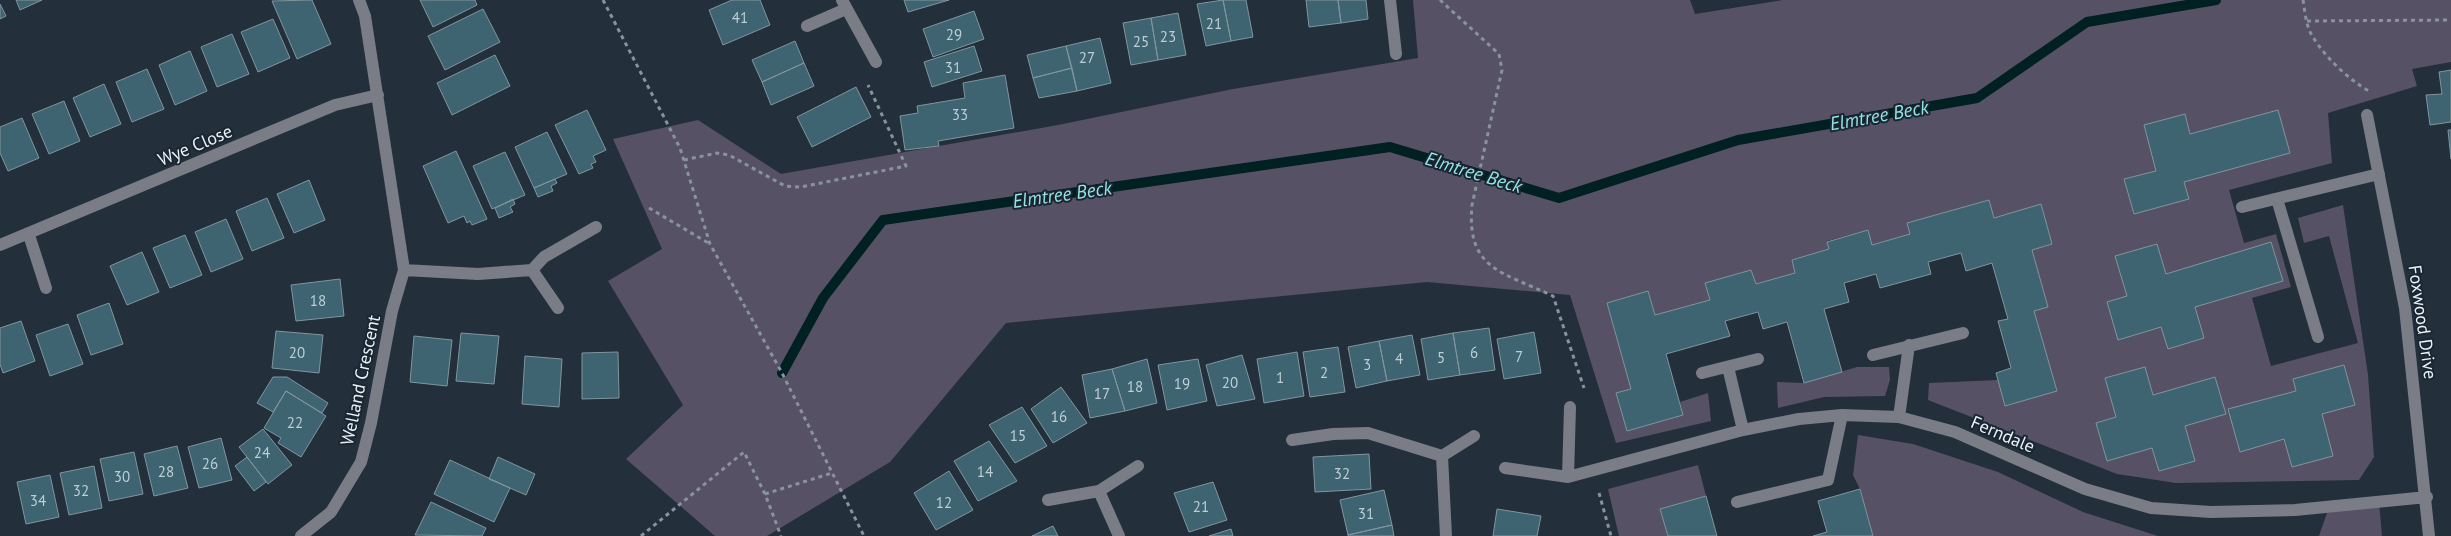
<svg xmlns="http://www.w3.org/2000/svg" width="2451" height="536" viewBox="0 0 2451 536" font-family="'PT Sans',sans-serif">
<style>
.green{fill:#575166}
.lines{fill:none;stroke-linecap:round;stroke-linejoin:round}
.stream{stroke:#002021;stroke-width:10}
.building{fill:#3e6371;stroke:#81969e}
.path{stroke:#89939d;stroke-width:3;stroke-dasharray:4 4;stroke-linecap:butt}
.minor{stroke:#7a7d85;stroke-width:12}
.labels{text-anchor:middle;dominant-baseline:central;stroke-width:4;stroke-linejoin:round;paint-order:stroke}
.number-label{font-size:15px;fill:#beced7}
.street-label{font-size:18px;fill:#e9f1f9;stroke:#1a2631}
.water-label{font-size:19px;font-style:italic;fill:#94e3e6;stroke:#1a2631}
</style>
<rect width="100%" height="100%" fill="#232f3b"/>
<path class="green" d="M1413 0H1690L1695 14 1783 0H2451V62L2412 69 2417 86 2328 113 2332 163 2229 190 2244 243 2276 234 2291 287 2252 298 2271 366 2358 343 2329 236 2304 243 2298 218 2343 205 2368 375 2374 457 2359 480 2176 483 2117 474 1928 400 1929 383 1998 380 2005 406 2057 391 2034 311 2048 307 2032 250 2052 244 2041 205 1994 218 1989 200 1908 223 1910 234 1872 245 1868 230 1827 241 1829 249 1792 260 1795 273 1756 284 1751 270 1705 284 1710 300 1655 315 1648 291 1607 303 1631 389 1616 394 1627 431 1683 415 1680 402 1708 393 1711 421 1616 443 1570 295 1427 282 1006 323 890 462 767 536H715L626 459 683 405 608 281 662 249 613 139 698 120 781 174 1058 125 1233 89 1418 58Z
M1857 367H1889L1890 380 1885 396 1824 397 1778 408 1777 382 1804 383Z
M1858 435 1913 444 1998 472 2083 512 2158 536H1873L1860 489 1853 475Z
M1698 465 1706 496 1660 509 1668 536H1619L1608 489Z
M2379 502 2382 536H2319L2329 507Z"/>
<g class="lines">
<path class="stream" d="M782 373 823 298 883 220 1390 147 1559 198 1738 140 1977 98 2087 22 2216 0"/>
</g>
<path class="building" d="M16 0H42L20 10Z
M312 0 331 44 297 59 272 1Z
M420 0H475L477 5 433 27Z
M732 0H760L770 25 723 45 709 10Z
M904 0H949L908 12Z
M1223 0H1246L1253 37 1231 41Z
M1223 0 1231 41 1206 46 1197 4Z
M1306 0H1338L1341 23 1309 27Z
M1338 0H1366L1368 19 1341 23Z
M0 4 6 16 0 19Z
M483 9 500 42 445 70 428 36Z
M974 11 984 39 933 57 923 29Z
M1178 13 1186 55 1158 60 1151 18Z
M1151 18 1158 60 1131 65 1123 23Z
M273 19 290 58 258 72 241 32Z
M232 34 249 74 217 87 201 47Z
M1100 38 1111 83 1077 91 1066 46Z
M795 41 804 63 762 82 752 60Z
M974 46 982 71 932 87 924 62Z
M1066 46 1072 68 1033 78 1027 55Z
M190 51 207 91 175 105 159 65Z
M495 55 510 86 452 115 437 83Z
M804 63 814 86 771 105 762 82Z
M1072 68 1077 91 1039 98 1033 78Z
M147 69 164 109 132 122 116 82Z
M2451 70V122L2430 125 2426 95 2442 94 2439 72Z
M1005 75 1014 128 938 141 939 146 905 150 900 116 918 113 917 106 965 98 963 83Z
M104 84 121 124 90 137 73 98Z
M856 87 871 117 812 147 797 117Z
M64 101 80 141 49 154 32 114Z
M587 110 606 150 593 156 596 162 591 164 593 168 579 174 555 125Z
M2278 110 2290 153 2184 182 2189 199 2134 214 2124 179 2156 171 2144 125 2185 114 2190 134Z
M22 118 39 158 8 171 0 153V127Z
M2448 130H2451V159Z
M547 132 567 174 534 188 515 147Z
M456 151 487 219 472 225 470 221 467 223 464 216 448 223 423 166Z
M505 152 525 195 492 209 473 166Z
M555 179 557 183 551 186 553 191 538 197 534 188Z
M309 180 325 220 294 233 277 194Z
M267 198 284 238 252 251 236 211Z
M513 199 515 204 510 207 513 212 499 218 495 208Z
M1989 200 1994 218 2041 204 2052 244 2032 250 2048 307 2034 311 2057 391 2005 406 1996 373 2011 368 1998 321 2008 319 1992 263 1966 271 1961 253 1928 262 1931 274 1880 288 1876 274 1844 283 1849 302 1824 309 1842 372 1804 383 1787 322 1763 329 1758 312 1725 321 1730 336 1666 354 1683 415 1627 431 1616 393 1631 389 1607 303 1648 291 1655 315 1710 300 1705 283 1751 270 1756 284 1795 273 1792 260 1829 249 1827 242 1868 230 1872 245 1910 234 1907 223Z
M226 219 243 259 211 272 195 232Z
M185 235 202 275 170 288 153 248Z
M2271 242 2283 281 2195 307 2204 338 2168 349 2161 327 2118 340 2107 302 2127 296 2115 256 2157 244 2166 274Z
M142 252 159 292 127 305 110 266Z
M340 279 344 316 296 321 291 285Z
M109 303 123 344 91 355 77 315Z
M21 321 35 361 3 373 0 364V328Z
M68 324 83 364 50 376 36 335Z
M1489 328 1495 370 1460 375 1453 333Z
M276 331 323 335 319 373 272 368Z
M1534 332 1541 373 1504 379 1497 339Z
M461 333 499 336 494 384 456 381Z
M1453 333 1460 375 1428 380 1421 339Z
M1412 335 1420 375 1387 381 1379 341Z
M414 336 452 340 447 386 410 382Z
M1379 341 1387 381 1356 388 1348 347Z
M1338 347 1345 392 1310 397 1303 352Z
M618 352 619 398 582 399V353Z
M1297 352 1304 396 1264 403 1257 359Z
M1242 355 1255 399 1217 406 1206 365Z
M525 356 562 359 559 407 522 404Z
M1147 359 1157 403 1125 411 1112 369Z
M1198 359 1207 401 1167 410 1158 365Z
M2344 365 2355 405 2322 414 2333 456 2292 467 2284 439 2240 452 2228 409 2296 391 2293 379Z
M2145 367 2153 395 2215 377 2226 414 2185 426 2195 461 2159 471 2152 448 2107 461 2096 423 2116 417 2105 378Z
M1112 369 1125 411 1090 418 1082 375Z
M273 377H287L328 403 322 413 286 391 273 412 257 403Z
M1061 387 1087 423 1053 443 1031 409Z
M286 391 326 416 301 457 278 443 281 438 264 428Z
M1022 407 1047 446 1015 463 989 425Z
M263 429 292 465 268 484 239 447Z
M221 438 232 480 199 488 188 447Z
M989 441 1017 481 978 501 954 461Z
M177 446 188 488 154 496 144 454Z
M134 452 143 494 109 501 100 459Z
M1369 454 1371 489 1315 492 1313 457Z
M247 457 266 482 254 491 235 466Z
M498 457 535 474 526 495 489 479Z
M450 460 510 488 494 522 434 494Z
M94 466 102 508 69 515 60 473Z
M949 471 973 510 936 530 914 493Z
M50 475 59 517 26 524 17 482Z
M1213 482 1227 520 1189 532 1174 493Z
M1860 489 1873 536H1813L1827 532 1818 501Z
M1384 490 1392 525 1348 535 1340 500Z
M1706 496 1717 536H1668L1660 509Z
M431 502 486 528 482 536 415 535Z
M1497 509 1541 516 1537 536H1493Z
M1392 525 1394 536H1348V535Z
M1053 526 1058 536H1032Z
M1231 529 1233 536H1209Z"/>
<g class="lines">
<path class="path" d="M603 0 680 148 710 244 782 373 864 536
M1440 0 1499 54 1502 70 1472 205C1466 270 1503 272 1553 296L1584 388
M2303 0C2305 12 2306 27 2313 37 2325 57 2349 80 2369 91
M2307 21 2451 20
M684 160 717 153 729 155 785 186 801 187 906 166 868 85
M649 208 710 244
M1599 493 1611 536
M765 494 832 473
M641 536 744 452 765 494 781 536"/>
<path class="minor" d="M842 0 876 62
M1390 0 1396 54
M807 26 846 9
M2367 115 2405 308 2429 536
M2277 199 2318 337
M2242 207 2379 174
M29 235 46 288
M0 245 335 105 378 95
M404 270 478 274 532 270 544 257 596 227
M532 270 558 308
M1873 355 1963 333
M1728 367 1743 430
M1702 373 1758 359
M1899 417 1909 345
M1292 440 1333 434 1368 433 1442 456 1474 436
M1442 456 1446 536
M1505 468 1568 477 1743 430 1799 419 1842 415 1899 417 1955 432 2085 489 2151 508 2211 512 2295 510 2427 497
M1568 477 1570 407
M1048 500 1099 491
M1737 502 1828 480 1842 415
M301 536 331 512 361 462 371 423 392 311 404 270 365 16 359 0
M1119 536 1099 491 1138 466"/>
</g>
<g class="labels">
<g class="number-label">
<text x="740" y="17">41</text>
<text x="1214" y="23">21</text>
<text x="954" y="34">29</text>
<text x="1168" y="36">23</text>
<text x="1141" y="41">25</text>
<text x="1087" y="57">27</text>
<text x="953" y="67">31</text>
<text x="960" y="114">33</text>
<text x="318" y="300">18</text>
<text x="297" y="352">20</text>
<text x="1474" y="352">6</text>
<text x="1519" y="356">7</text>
<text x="1441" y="357">5</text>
<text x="1399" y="358">4</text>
<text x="1367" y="364">3</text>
<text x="1324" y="372">2</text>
<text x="1280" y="377">1</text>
<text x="1230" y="382">20</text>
<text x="1182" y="383">19</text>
<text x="1135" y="386">18</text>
<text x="1102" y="393">17</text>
<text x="1059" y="416">16</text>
<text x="295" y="422">22</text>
<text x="1018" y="435">15</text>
<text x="262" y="452">24</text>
<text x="210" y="463">26</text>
<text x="166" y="471">28</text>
<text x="985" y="471">14</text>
<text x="1342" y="473">32</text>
<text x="122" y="476">30</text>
<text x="81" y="490">32</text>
<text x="38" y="500">34</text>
<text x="944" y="502">12</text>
<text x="1201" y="506">21</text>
<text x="1366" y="513">31</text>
</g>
<g class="street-label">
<text transform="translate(195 145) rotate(-23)">Wye Close</text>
<text transform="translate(2423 322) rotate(82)">Foxwood Drive</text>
<text transform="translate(360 380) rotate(-78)">Welland Crescent</text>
<text transform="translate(2003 434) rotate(23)">Ferndale</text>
</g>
<g class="water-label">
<text transform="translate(1879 115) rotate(-10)">Elmtree Beck</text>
<text transform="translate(1474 172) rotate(17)">Elmtree Beck</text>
<text transform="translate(1062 194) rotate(-8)">Elmtree Beck</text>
</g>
</g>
</svg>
